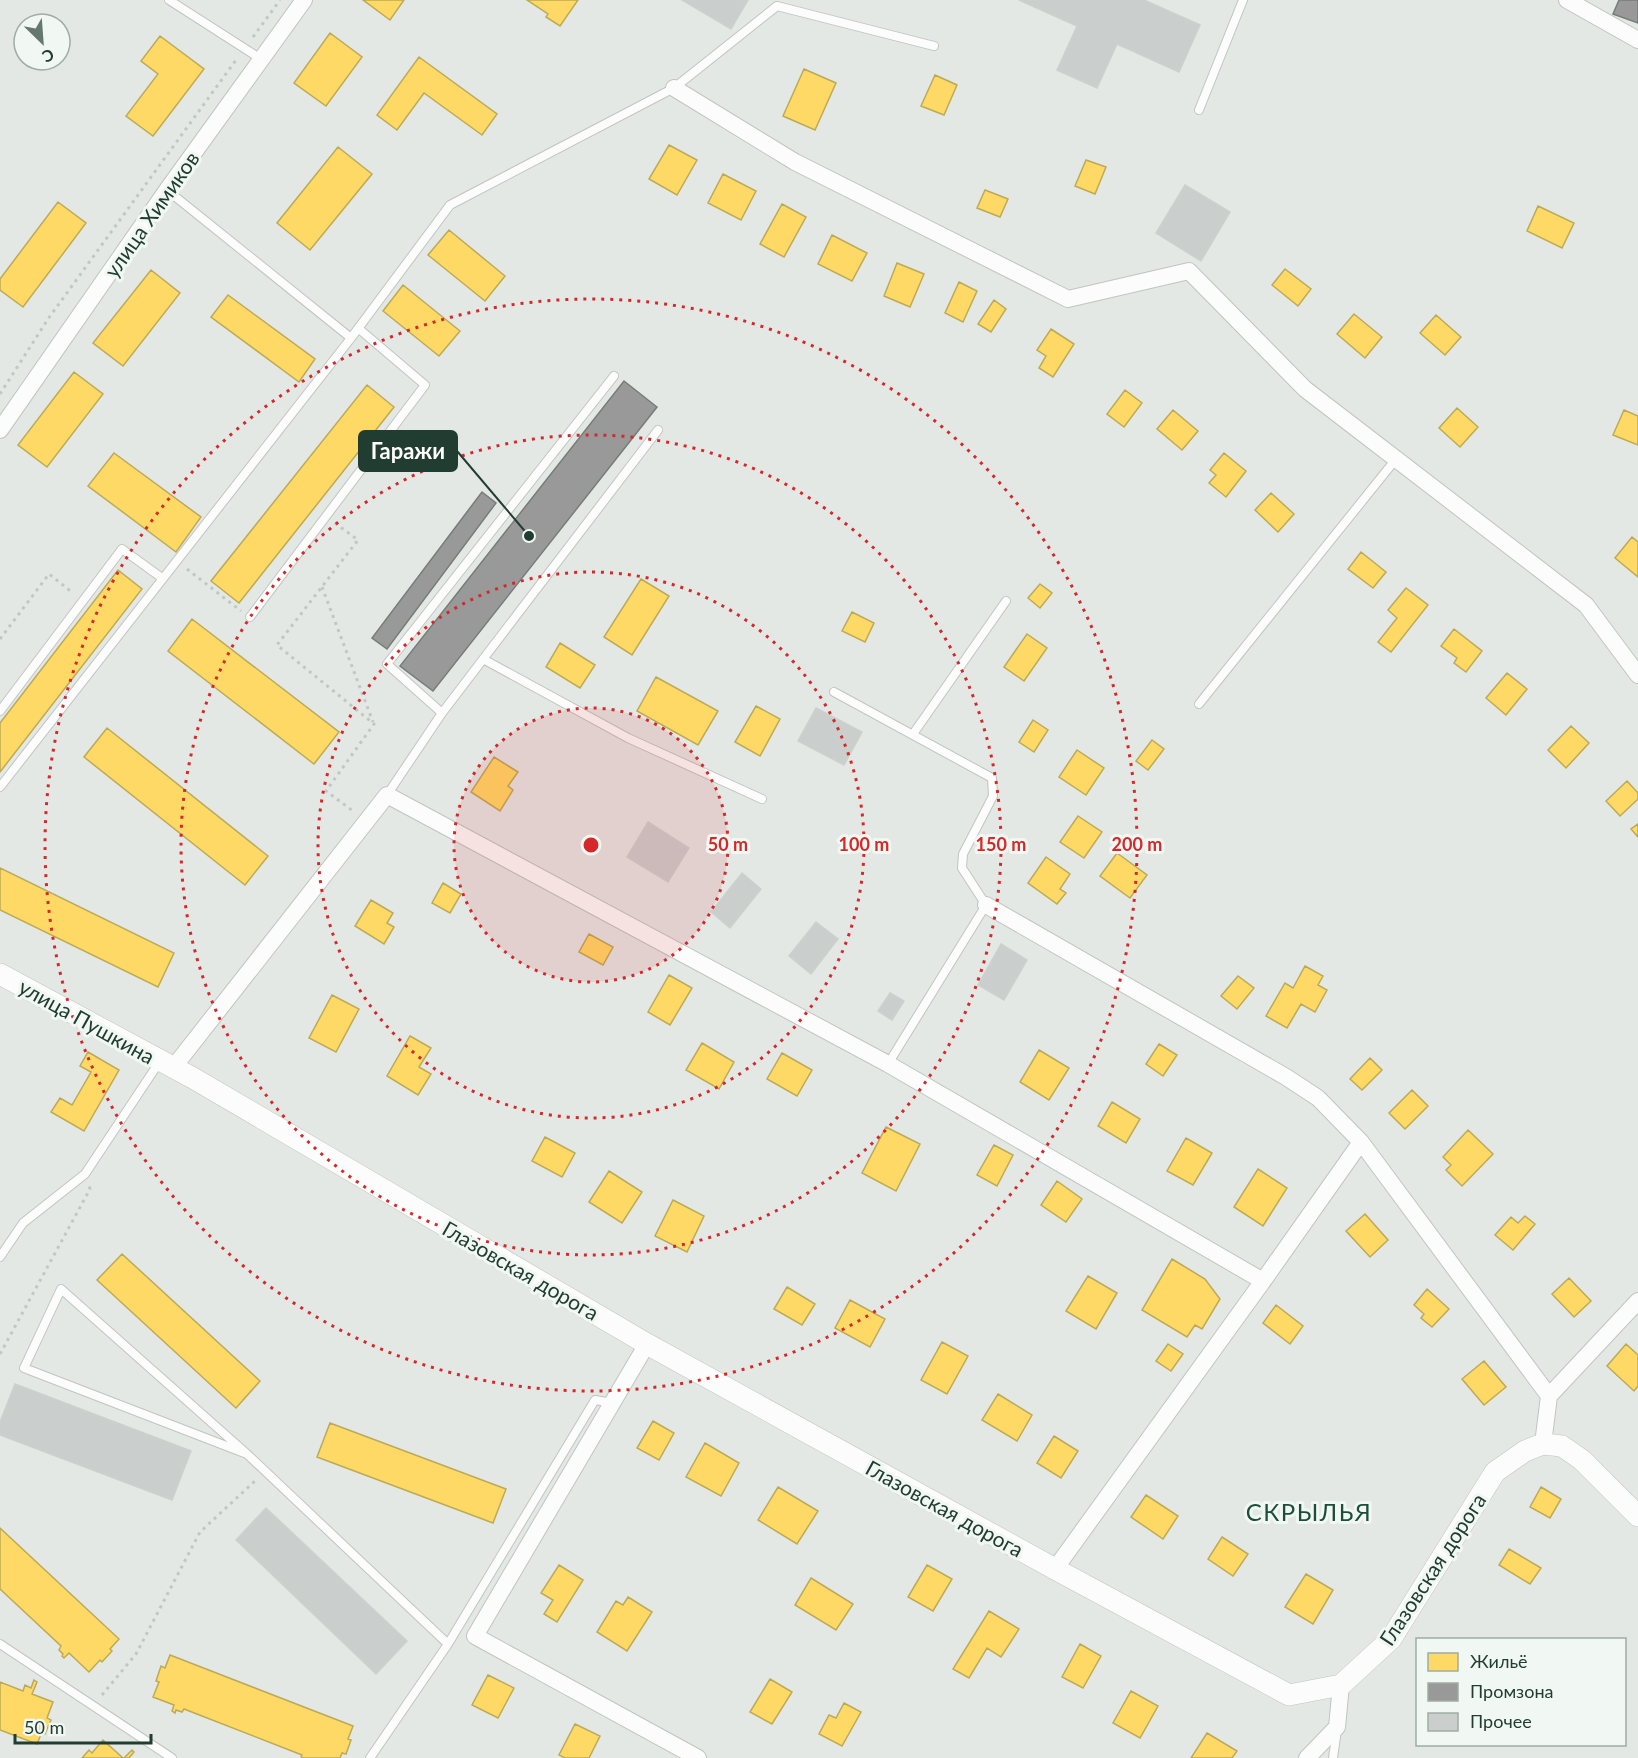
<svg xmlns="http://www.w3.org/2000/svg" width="1638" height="1758" viewBox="0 0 1638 1758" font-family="Lato,sans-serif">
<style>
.homes{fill:#ffd966;stroke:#bcaa56;stroke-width:1.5}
.industry{fill:#999;stroke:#757d7a;stroke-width:1.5}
.building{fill:#cacfcd;stroke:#ccd1ce;stroke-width:1.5}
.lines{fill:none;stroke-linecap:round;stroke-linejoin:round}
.service-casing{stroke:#c0c5c2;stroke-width:10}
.minor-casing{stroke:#c0c5c2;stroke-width:18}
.tertiary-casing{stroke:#c0c5c2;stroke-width:22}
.path{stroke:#c0c8c5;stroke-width:3;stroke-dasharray:3 4.5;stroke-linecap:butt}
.service{stroke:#fbfcfb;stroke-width:8}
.minor{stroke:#fbfcfb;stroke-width:16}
.tertiary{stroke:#fbfcfb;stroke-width:21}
.ring{fill:none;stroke:#d62828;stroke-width:3;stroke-dasharray:3 6}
.labels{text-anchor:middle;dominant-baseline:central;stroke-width:6;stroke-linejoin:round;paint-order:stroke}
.street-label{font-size:21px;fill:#213c31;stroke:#f1f8f3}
.quarter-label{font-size:24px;letter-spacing:1.5px;fill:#1c4e3c;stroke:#f1f8f3}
.centre{fill:#d62828;stroke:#f1f8f3;stroke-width:3}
.ring-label{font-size:18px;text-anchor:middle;font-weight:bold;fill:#d62828;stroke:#f1f8f3;stroke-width:6;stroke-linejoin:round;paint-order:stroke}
.leader{fill:none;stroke:#213c31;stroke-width:2}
.callout-dot{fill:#213c31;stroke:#f1f8f3;stroke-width:2}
.callout{fill:#213c31;stroke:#213c31;stroke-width:2}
.callout-label{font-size:22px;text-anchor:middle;font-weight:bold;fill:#fff}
</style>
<rect width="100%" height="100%" fill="#e3e8e5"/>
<path class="homes" d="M363 0H404L390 20Z
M527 0H578L560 26 546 17 548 14Z
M330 33 362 57 326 106 294 83Z
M160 36 204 69 153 136 126 116 158 74 141 61Z
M419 57 497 114 482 135 424 93 397 130 377 115Z
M804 69 836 83 815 130 783 116Z
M935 75 957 85 944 115 921 106Z
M669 145 697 160 677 195 649 179Z
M338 147 372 174 310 250 277 223Z
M1086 160 1106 167 1095 194 1075 186Z
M723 174 756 191 741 220 708 203Z
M985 190 1008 199 1000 217 977 208Z
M58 202 86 223 23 307 0 290V279Z
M782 204 806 217 784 257 760 244Z
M1538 206 1574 223 1562 248 1527 231Z
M449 230 505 276 485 301 428 255Z
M832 235 867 253 852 281 818 264Z
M897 263 924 274 910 307 884 296Z
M1285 269 1311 289 1298 306 1272 285Z
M151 270 180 293 123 366 93 343Z
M959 282 977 291 963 322 945 313Z
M403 285 460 331 439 356 383 311Z
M228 295 315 359 299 382 211 317Z
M994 300 1006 309 991 332 978 324Z
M1354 314 1382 337 1365 358 1337 334Z
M1436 315 1461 337 1445 355 1420 333Z
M1051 329 1074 344 1053 377 1039 368 1046 356 1037 350Z
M74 372 103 394 47 467 18 445Z
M367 385 394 407 239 603 211 581Z
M1125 390 1142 403 1124 427 1107 414Z
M1457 408 1478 427 1460 447 1439 428Z
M1173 410 1198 431 1182 450 1157 429Z
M1624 410 1638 416V445L1613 435Z
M114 453 201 517 176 552 88 486Z
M1224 453 1246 471 1226 497 1209 483 1216 475 1210 470Z
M1271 493 1294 514 1278 532 1255 510Z
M1632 537 1638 542V577L1615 558Z
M1361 552 1386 572 1373 588 1348 569Z
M118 570 142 589 0 772V723Z
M641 579 669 596 632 655 604 637Z
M1040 584 1052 593 1040 608 1028 598Z
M1406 588 1428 605 1391 652 1378 642 1397 618 1388 610Z
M852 612 874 623 865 642 842 631Z
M192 619 339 732 314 764 168 651Z
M1454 629 1482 651 1466 672 1454 663 1457 658 1441 646Z
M1027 634 1047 648 1024 681 1004 667Z
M560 643 595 665 580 688 546 667Z
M1507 673 1527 689 1506 715 1486 698Z
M656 677 718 711 698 745 637 711Z
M756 706 780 719 760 756 735 742Z
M1033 720 1048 730 1034 752 1019 742Z
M1571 726 1589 743 1566 768 1548 750Z
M107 728 268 856 245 885 84 757Z
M1152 740 1164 749 1148 770 1136 761Z
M1077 750 1104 768 1086 795 1059 777Z
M494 757 518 772 508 786 513 790 500 811 471 792Z
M1627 781 1638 793V799L1620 816 1606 801Z
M1078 816 1102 832 1084 858 1060 842Z
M1638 824V837L1631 829Z
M1117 853 1147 875 1130 898 1100 876Z
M1046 857 1070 874 1060 889 1066 893 1057 904 1028 883Z
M0 868 174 953 158 987 0 910Z
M443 883 461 894 450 913 432 903Z
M371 900 393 913 387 923 394 927 384 944 355 926Z
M589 934 613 947 603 965 579 952Z
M1305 966 1323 976 1318 985 1327 990 1315 1012 1301 1004 1287 1028 1266 1016 1285 983 1293 988Z
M669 975 692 988 670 1025 648 1012Z
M1238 976 1254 988 1237 1009 1221 996Z
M332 995 359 1009 336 1052 309 1038Z
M410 1036 431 1048 419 1067 431 1074 418 1095 387 1076Z
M702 1043 734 1062 719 1089 686 1070Z
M1159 1044 1177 1055 1163 1076 1146 1064Z
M1039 1050 1069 1068 1049 1100 1020 1082Z
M88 1052 119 1070 84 1131 51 1112 60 1098 72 1105 91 1072 80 1066Z
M782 1053 812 1070 797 1096 767 1079Z
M1370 1058 1382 1070 1362 1090 1350 1079Z
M1412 1090 1428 1106 1405 1129 1389 1113Z
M1112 1102 1140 1119 1126 1143 1098 1126Z
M886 1127 920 1144 896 1191 862 1173Z
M1468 1130 1493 1154 1462 1186 1446 1170 1451 1165 1443 1157Z
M545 1137 575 1153 562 1177 532 1161Z
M1186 1138 1212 1153 1193 1185 1167 1171Z
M994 1145 1013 1155 997 1186 977 1175Z
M1258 1169 1287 1188 1263 1226 1234 1207Z
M609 1171 642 1192 622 1223 589 1202Z
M1057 1181 1082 1199 1066 1222 1041 1205Z
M673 1200 704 1216 687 1252 655 1236Z
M1365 1214 1388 1240 1370 1257 1346 1231Z
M1525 1216 1535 1224 1513 1250 1495 1235 1511 1217 1518 1223Z
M122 1254 260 1381 236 1408 97 1280Z
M1172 1259 1205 1279 1220 1299 1202 1329 1195 1325 1187 1337 1142 1310Z
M1088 1276 1117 1293 1096 1329 1066 1311Z
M1569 1278 1591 1301 1574 1317 1552 1294Z
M787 1287 815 1304 802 1325 774 1309Z
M1427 1289 1449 1309 1432 1327 1421 1318 1424 1314 1414 1305Z
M850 1300 885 1319 870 1347 835 1328Z
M1276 1305 1303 1326 1290 1344 1263 1323Z
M942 1342 968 1356 947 1394 921 1380Z
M1168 1344 1183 1354 1171 1371 1156 1361Z
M1626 1344 1638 1355V1386L1634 1391 1607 1366Z
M1484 1361 1506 1387 1484 1405 1462 1379Z
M998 1394 1032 1415 1017 1441 982 1420Z
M653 1421 674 1433 659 1460 637 1448Z
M330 1423 506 1489 493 1523 317 1457Z
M1054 1436 1078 1451 1061 1478 1037 1463Z
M705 1443 739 1463 721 1496 686 1477Z
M778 1487 818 1511 797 1544 758 1520Z
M1541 1487 1561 1499 1550 1518 1530 1507Z
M1146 1495 1178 1516 1163 1539 1131 1517Z
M0 1528 119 1639 110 1649 112 1651 102 1662 100 1660 89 1672 69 1653 64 1658 62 1656 63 1654 59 1650 61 1646 0 1589Z
M1222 1537 1248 1554 1233 1576 1208 1559Z
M1509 1549 1541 1568 1530 1584 1499 1565Z
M559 1565 583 1580 557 1622 544 1614 553 1600 541 1593Z
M927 1565 952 1579 933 1611 908 1597Z
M1306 1574 1333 1590 1313 1624 1285 1607Z
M811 1578 853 1604 836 1630 795 1605Z
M628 1597 652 1612 627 1651 597 1632 616 1601 623 1605Z
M989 1611 1019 1629 1001 1657 987 1648 969 1678 953 1669Z
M1080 1644 1101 1656 1083 1688 1062 1677Z
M170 1655 353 1726 348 1739 351 1740 346 1754 342 1753 340 1758H301L302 1755 184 1709 182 1712 176 1710 175 1713 172 1711 174 1705 153 1697 159 1682 156 1681 161 1666 165 1668Z
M488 1675 514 1688 498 1718 472 1705Z
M770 1679 792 1692 772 1724 750 1712Z
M34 1680 37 1682 32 1694 53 1702 47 1718 51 1720 45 1734 42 1732 37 1744 0 1730V1682L23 1691 25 1685 31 1688Z
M1131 1691 1158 1706 1140 1738 1113 1723Z
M844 1703 861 1712 842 1746 819 1734 829 1715 836 1718Z
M575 1724 600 1736 589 1758H565L559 1755Z
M1207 1733 1237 1751 1232 1758H1191Z
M103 1740 123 1758H82L89 1750 92 1753Z
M132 1750 134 1752 129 1758H124Z"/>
<path class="industry" d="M1619 0H1638V23L1613 14Z
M624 381 657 407 433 691 400 666Z
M482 492 496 503 387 649 372 638Z"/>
<path class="building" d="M682 0H748L731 29Z
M1019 0H1144L1200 25 1179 72 1117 44 1097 88 1057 70 1077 26Z
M1185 185 1230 212 1201 261 1156 233Z
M816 708 862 732 844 765 798 741Z
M648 822 689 848 668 882 627 857Z
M742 873 761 889 730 928 711 912Z
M816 922 838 939 811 974 789 956Z
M1001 944 1027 960 1004 1000 978 985Z
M890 993 904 1001 892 1020 878 1011Z
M15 1384 191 1451 172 1500 0 1435V1422Z
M266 1508 407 1641 376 1674 236 1540Z"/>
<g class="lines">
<defs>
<path id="service" d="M169 0 261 59
M1199 110 1243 0
M351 338 450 205 674 88 777 6 934 46
M250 617 425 385 358 328
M483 659 628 738 762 799
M834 692 992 778 993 796 963 854 962 868 986 905 888 1064
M1199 704 1396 459
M0 711 122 549 162 578
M442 713 387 664 614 376
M913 734 1006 601
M0 787 351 338 167 190
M387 795 442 713 658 430
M0 1257 23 1223 85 1174 160 1061
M247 1454 61 1289 24 1368 247 1454 448 1644 595 1400 612 1403
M0 1644 172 1758
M370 1758 448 1644
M1333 1758 1337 1730"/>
<path id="minor" d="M1567 0 1638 40
M674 88 795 162 1068 299 1189 271 1305 389 1586 605 1638 675
M0 430 167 190 304 0
M986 905 1286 1077 1318 1098 1361 1142 1549 1396 1543 1444
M173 1068 387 795 888 1064 1263 1281 1361 1142
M647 1344 475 1636 698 1758
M1549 1396 1638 1301
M1055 1569 1263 1281
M1307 1758 1337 1727 1341 1685"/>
<path id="tertiary" d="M0 974 193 1078 647 1344 1055 1569 1289 1695 1341 1685 1391 1639 1495 1472 1525 1451 1543 1444 1562 1446 1582 1460 1638 1516"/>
</defs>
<use href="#service" class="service-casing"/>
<use href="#minor" class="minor-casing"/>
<use href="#tertiary" class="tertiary-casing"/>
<path class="path" d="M253 37 280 0
M0 394 48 319 236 60
M335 523 358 540 277 645 374 724 326 791 353 811
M187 569 241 611
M322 587 373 722
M0 639 49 574 73 593
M0 1354 90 1189 89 1186
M102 1695 136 1654 200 1532 255 1481"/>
<use href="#service" class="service"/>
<use href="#minor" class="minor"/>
<use href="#tertiary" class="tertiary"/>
</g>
<circle cx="591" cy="845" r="137" fill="#d62828" fill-opacity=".12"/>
<g class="ring">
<circle cx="591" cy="845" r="137"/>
<circle cx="591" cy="845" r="273"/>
<circle cx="591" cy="845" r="410"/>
<circle cx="591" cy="845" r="546"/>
</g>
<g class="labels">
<g class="street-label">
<text transform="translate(151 214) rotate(-55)">улица Химиков</text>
<text transform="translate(87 1021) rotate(29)">улица Пушкина</text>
<text transform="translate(521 1270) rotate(30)">Глазовская дорога</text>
<text transform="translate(945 1508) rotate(29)">Глазовская дорога</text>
<text transform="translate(1432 1569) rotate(-57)">Глазовская дорога</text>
</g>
<g class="quarter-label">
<text x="1309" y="1511">СКРЫЛЬЯ</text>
</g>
</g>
<circle cx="591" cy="845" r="9" class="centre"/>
<g class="ring-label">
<text x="728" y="851">50 m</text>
<text x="864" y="851">100 m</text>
<text x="1001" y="851">150 m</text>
<text x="1137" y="851">200 m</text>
</g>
<path class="leader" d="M529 536L457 451"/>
<circle class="callout-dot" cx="529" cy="536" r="6"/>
<rect class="callout" x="359" y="431" width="98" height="40" rx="6"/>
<g class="callout-label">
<text x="408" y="459">Гаражи</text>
</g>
<rect x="1416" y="1638" width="210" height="108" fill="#f1f8f3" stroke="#9eada5" stroke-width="1.5"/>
<rect x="1428" y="1653" width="30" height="18" fill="#ffd966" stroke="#9eada5" stroke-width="1.5"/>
<text x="1470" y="1668" font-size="18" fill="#213c31">Жильё</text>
<rect x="1428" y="1683" width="30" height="18" fill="#999999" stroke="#9eada5" stroke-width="1.5"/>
<text x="1470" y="1698" font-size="18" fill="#213c31">Промзона</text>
<rect x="1428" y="1713" width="30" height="18" fill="#cacfcd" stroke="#9eada5" stroke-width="1.5"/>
<text x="1470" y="1728" font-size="18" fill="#213c31">Прочее</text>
<g transform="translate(42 42) rotate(155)"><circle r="28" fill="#f1f8f3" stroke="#9eada5" stroke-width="1.5"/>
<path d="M0-4.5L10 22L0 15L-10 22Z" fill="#657870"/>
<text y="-9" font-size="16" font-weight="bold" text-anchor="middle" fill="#213c31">С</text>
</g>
<path d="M15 1734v9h136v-9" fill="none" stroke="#213c31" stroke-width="3"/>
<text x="24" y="1734" font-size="18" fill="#213c31" stroke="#f1f8f3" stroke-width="4.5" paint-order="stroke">50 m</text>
</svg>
